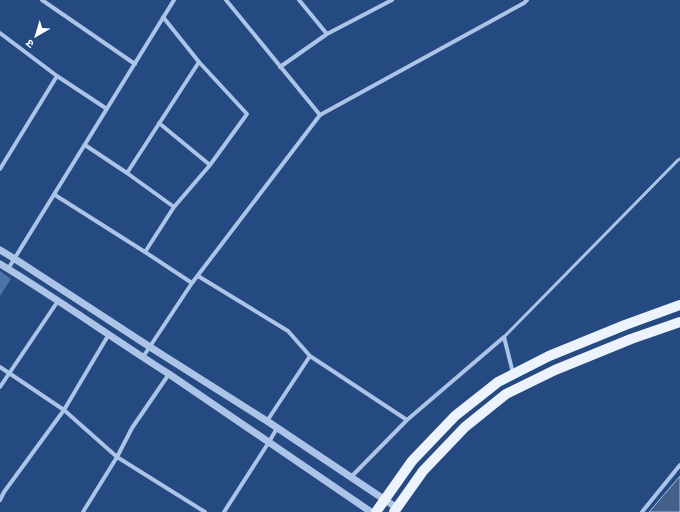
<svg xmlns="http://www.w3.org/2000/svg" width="680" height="512" viewBox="0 0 680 512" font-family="Rubik,'Noto Sans Devanagari',sans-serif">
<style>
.water{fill:#456088;stroke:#a0bee7}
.building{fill:#4d73a9}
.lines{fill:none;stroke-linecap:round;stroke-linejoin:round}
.service{stroke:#acc4e7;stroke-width:3}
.minor{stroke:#acc4e7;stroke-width:4}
.tertiary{stroke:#acc4e7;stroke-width:7}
.primary{stroke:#edf3fd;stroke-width:10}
</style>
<rect width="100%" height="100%" fill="#254981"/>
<path class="water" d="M680 476V512H649Z"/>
<path class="building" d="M0 271 11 279 0 296Z"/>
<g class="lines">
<path class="service" d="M504 337 678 160 680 159"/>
<path class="minor" d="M42 0 135 64
M299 0 327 34
M0 33 57 76 107 109
M280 67 327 34 392 0
M320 115 524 3 527 0
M159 123 210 165
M85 145 127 173 174 207
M0 169 57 76
M127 173 199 62
M55 195 145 252 192 283
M145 252 174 207 210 165 247 114 199 62 163 17
M8 269 174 0
M198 276 288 331 310 356 407 420
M143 357 192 283 320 115 226 0
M0 367 64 410 109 334
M0 387 58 301
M267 421 310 356
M351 477 407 420 504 337 513 373
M0 500 4 492 64 410 117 457 205 512
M83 512 117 457 132 428 169 374
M224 512 269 442 277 428
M642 512 680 465"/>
<path class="tertiary" d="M0 250 15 259 150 347 267 421 397 508
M0 264C58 299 112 338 169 374L371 512"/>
<path class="primary" d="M376 512 412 461 455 416 498 382 549 356 625 325 680 305
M394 512 423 471 465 427 506 394 555 370 631 339 680 322"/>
</g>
<g transform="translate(36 36) rotate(218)" stroke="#254981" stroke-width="3" paint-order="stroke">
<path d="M0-3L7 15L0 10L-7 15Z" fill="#ffffff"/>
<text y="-6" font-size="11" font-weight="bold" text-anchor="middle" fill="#ffffff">उ</text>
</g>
</svg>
